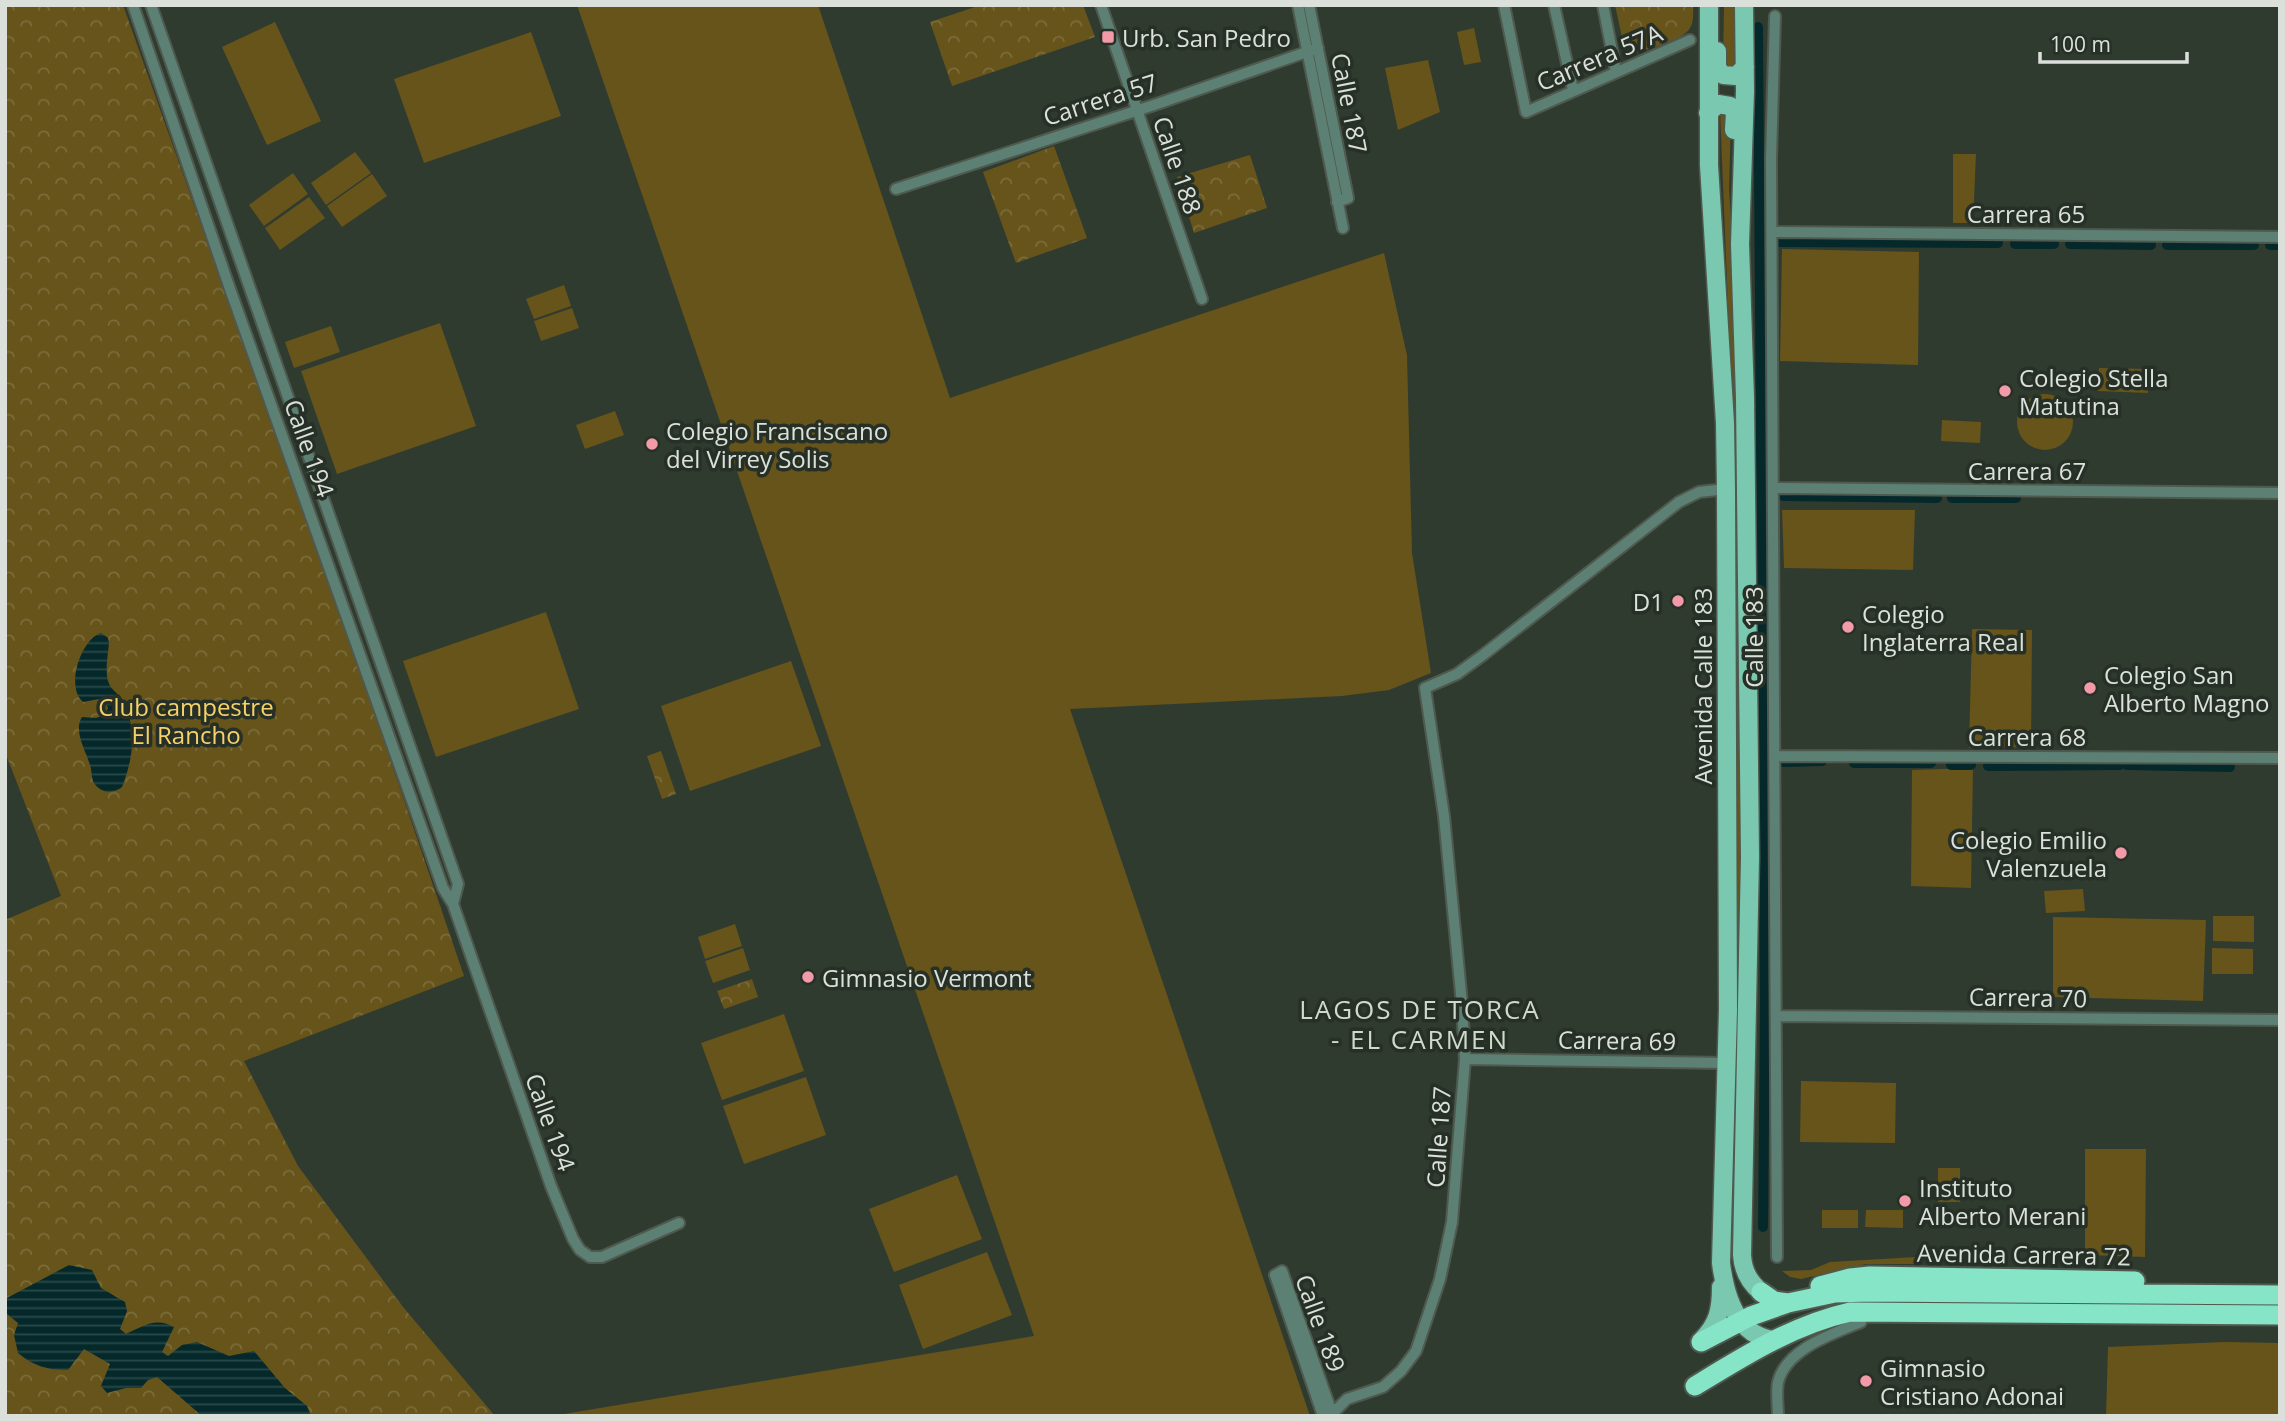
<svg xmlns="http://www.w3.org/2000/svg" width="2285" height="1421" viewBox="0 0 2285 1421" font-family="'Open Sans',sans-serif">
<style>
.grass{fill:#66541a}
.forest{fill:url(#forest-crowns)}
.water{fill:url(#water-rules)}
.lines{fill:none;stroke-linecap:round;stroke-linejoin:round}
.stream{stroke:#05292b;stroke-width:2.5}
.canal{stroke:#05292b;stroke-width:10}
.street-casing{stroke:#4f594f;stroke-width:14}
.primary-casing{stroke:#4f594f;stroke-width:21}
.highway-casing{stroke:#4f594f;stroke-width:23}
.street{stroke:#5c8074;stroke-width:10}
.primary{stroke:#7bc8b0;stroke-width:18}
.highway{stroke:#86e4c7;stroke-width:19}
.poi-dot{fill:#f39aa9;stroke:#263026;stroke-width:2.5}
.labels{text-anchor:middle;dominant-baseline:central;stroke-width:7;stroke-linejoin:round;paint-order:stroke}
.poi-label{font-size:24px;fill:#dbe1da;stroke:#263026;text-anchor:start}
.street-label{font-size:24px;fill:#dbe1da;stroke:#263026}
.park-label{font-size:24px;fill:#f5d169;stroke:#263026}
.neighbourhood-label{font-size:26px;letter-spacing:2px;fill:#cddacc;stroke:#263026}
</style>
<defs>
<pattern id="forest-crowns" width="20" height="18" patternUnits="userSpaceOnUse" patternTransform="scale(1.75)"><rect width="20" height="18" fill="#66541a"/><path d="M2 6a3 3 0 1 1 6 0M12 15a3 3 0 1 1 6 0" fill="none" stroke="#7b6c3b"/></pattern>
<pattern id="water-rules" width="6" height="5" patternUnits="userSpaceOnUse" patternTransform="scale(1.75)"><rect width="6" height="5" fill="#05292b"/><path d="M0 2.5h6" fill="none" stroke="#294849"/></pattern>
</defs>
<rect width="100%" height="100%" fill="#303b30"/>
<path class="grass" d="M577 5H818L950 398 1384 253 1407 355 1412 553 1431 673 1389 690 1342 696 1070 709 1310 1416H552L1034 1336Z
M1724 5H1736L1739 61 1736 68 1723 67Z
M275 22 321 121 267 145 222 47Z
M1474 28 1481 62 1464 65 1457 32Z
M531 32 561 116 424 163 394 79Z
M1428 60 1440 112 1398 130 1385 68Z
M1720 111 1731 117 1729 189 1734 261 1737 382 1741 772V962L1736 1255H1733L1737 961 1734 453Z
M355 152 371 173 326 205 311 183Z
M1953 154H1976L1973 223H1953Z
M293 173 308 194 264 226 249 205Z
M372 174 387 196 342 227 327 206Z
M309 197 325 218 280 250 265 228Z
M1782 249 1919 252 1918 365 1780 361Z
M564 285 571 306 534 319 526 299Z
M572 308 579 328 541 341 534 321Z
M440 323 476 426 337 474 301 371Z
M331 326 340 352 294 368 285 342Z
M2099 368 2149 369 2148 393 2098 391Z
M2017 422a28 28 0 1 1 56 0a28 28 0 1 1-56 0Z
M615 411 624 435 585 449 576 425Z
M1942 420 1981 422 1980 443 1941 441Z
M1782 510H1915L1913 570 1784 568Z
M546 612 579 709 436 757 403 661Z
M1972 629 2032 630 2031 747 1969 748Z
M791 661 821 746 690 791 661 706Z
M1973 768 1971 888 1911 886 1912 770Z
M2083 889 2085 911 2046 913 2044 891Z
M2213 916H2254V942L2213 941Z
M2053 917 2206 920 2203 1001 2053 997Z
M735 924 742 946 705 959 698 937Z
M743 948 750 970 713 983 705 961Z
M2212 948 2253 949V974H2212Z
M784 1014 804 1071 722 1100 701 1043Z
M806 1077 826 1135 744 1164 723 1106Z
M1801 1081 1896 1083 1895 1143 1800 1142Z
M2085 1149H2146L2145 1257 2085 1255Z
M1938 1168H1960V1202H1938Z
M957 1175 982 1239 894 1272 869 1209Z
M1822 1210H1858V1228H1822Z
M1866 1210H1903V1228L1865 1227Z
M987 1252 1012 1315 923 1349 899 1285Z
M1916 1257 1914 1264H1866L1801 1279 1790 1277 1782 1271 1811 1270 1830 1262Z
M2224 1342 2280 1343V1416H2106L2108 1347Z"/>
<path class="forest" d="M5 5H123L378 724 464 976 244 1061 298 1166 403 1307 495 1416H5V920L61 896 5 752Z
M981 5H1083L1095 37 952 86 930 22Z
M1615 5H1693C1693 13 1694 22 1690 28 1683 41 1641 51 1626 56Z
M1054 146 1087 238 1016 263 983 172Z
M1250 155 1267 208 1194 233 1177 177Z
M661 751 676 794 662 799 647 756Z
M752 979 758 997 724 1009 717 991Z"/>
<path class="water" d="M101 633 108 638 109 643C108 654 105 671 108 681 111 691 120 694 124 702 137 731 133 759 122 787 112 795 99 793 93 781 91 776 92 770 90 765 86 751 73 731 82 717L96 718 105 715 108 708 105 701 99 699 83 702C65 687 81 639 101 633Z
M69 1265 92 1270 101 1288 125 1302 127 1311 120 1329 126 1334C144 1326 155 1317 174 1327L162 1352 168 1356 182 1345 197 1342 229 1356 254 1351 285 1388 307 1406 311 1416H202L157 1377 148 1380 141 1388H126L107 1393 101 1386 110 1364 84 1349 68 1370C47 1370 34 1366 18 1353L14 1335 18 1323 7 1314 5 1299Z"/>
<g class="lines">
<path class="stream" d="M1948 497 1952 498"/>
<path class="canal" d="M1758 27 1765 1002 1763 1227
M1778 242 1998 243
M2015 244H2054
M2070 244 2151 245
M2167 245H2254
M2270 245H2280
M1783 496 1937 498
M1952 498H2016
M1784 762 1822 761
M1854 763H1931
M1951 765H1971
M2127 765 2230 767
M1988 766 2120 765"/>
<defs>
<path id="street" d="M133 5 230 289 443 888 453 904 551 1186 573 1239 580 1250 590 1257H602L679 1223
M151 5 458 884 453 904
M1101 5 1202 299
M1298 5 1343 228
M1309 5 1348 198 1337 202
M1504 5 1526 112 1690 40
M1554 5 1573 90
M1603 5 1616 72
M1775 16 1771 159 1777 1257
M896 189 1154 105 1318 48
M1772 232 2280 237
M1773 488 2280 493
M1775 756 2280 758
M1776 1016 2280 1020
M1465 1059 1727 1063
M1332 1414 1347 1399 1383 1387 1401 1371 1416 1351 1440 1279 1452 1222 1465 1059 1462 1004 1444 816 1425 688 1457 674 1483 655 1679 502 1699 492 1726 489
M1323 1416 1275 1275 1282 1271 1333 1416
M1778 1416C1778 1406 1776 1392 1778 1382 1787 1348 1833 1334 1861 1322"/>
<path id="primary" d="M1709 5V165L1725 423 1726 489 1728 1010 1721 1263C1725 1295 1737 1337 1775 1340
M1744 5 1745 91 1740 244 1745 398 1750 857 1742 1255C1743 1271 1749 1282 1761 1292
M1717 51V68L1723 75 1736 76 1745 67
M1708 113 1718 104 1730 106 1735 112 1734 130
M1702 1340C1718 1324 1721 1310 1721 1287"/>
<path id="highway" d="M1820 1286 1850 1278 1870 1276 2135 1281
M1761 1292 1774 1301 1788 1303 1835 1293 1870 1292 2280 1295
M1701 1342 1751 1316 1788 1303
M1695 1386C1744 1356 1793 1325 1850 1312L2280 1315"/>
</defs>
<use href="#street" class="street-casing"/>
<use href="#primary" class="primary-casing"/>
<use href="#highway" class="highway-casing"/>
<use href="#street" class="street"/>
<use href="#primary" class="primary"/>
<use href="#highway" class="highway"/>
</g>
<g class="poi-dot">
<rect x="1101" y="30" width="14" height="14" rx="3.5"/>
<circle cx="2005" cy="391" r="7"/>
<circle cx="652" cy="444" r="7"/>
<circle cx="1678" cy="601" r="7"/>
<circle cx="1848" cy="627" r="7"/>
<circle cx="2090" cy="688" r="7"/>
<circle cx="2121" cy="853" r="7"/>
<circle cx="808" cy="977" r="7"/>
<circle cx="1905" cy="1201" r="7"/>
<circle cx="1866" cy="1381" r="7"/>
</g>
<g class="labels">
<g class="poi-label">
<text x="1122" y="37">Urb. San Pedro</text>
<text x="2019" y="377">Colegio Stella<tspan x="2019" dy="28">Matutina</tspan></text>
<text x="666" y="430">Colegio Franciscano<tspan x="666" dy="28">del Virrey Solis</tspan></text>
<text x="1664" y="601" text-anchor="end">D1</text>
<text x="1862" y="613">Colegio<tspan x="1862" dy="28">Inglaterra Real</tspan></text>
<text x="2104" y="674">Colegio San<tspan x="2104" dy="28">Alberto Magno</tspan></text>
<text x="2107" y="839" text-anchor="end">Colegio Emilio<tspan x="2107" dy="28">Valenzuela</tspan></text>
<text x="822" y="977">Gimnasio Vermont</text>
<text x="1919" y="1187">Instituto<tspan x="1919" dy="28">Alberto Merani</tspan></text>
<text x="1880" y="1367">Gimnasio<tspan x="1880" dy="28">Cristiano Adonai</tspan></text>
</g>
<g class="street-label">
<text transform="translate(1599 57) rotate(-23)">Carrera 57A</text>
<text transform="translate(1100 99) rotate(-18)">Carrera 57</text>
<text transform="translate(1350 103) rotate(79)">Calle 187</text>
<text transform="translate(1178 165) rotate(71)">Calle 188</text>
<text x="2026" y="213">Carrera 65</text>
<text transform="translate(310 448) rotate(70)">Calle 194</text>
<text x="2027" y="470">Carrera 67</text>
<text transform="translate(1753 637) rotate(-90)">Calle 183</text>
<text transform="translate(1702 686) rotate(-90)">Avenida Calle 183</text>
<text x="2027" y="736">Carrera 68</text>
<text transform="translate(2028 997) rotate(1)">Carrera 70</text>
<text transform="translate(1617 1040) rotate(1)">Carrera 69</text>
<text transform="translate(551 1122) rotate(70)">Calle 194</text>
<text transform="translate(1438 1137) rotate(-86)">Calle 187</text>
<text transform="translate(2024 1254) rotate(1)">Avenida Carrera 72</text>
<text transform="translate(1321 1323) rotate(70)">Calle 189</text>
</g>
<g class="park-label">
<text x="186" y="706">Club campestre<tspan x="186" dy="28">El Rancho</tspan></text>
</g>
<g class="neighbourhood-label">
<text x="1420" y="1009">LAGOS DE TORCA<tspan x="1420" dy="30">- EL CARMEN</tspan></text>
</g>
</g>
<rect width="2285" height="1421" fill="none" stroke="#dbe1da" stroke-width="14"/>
<path d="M2040 52v10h147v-10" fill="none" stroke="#dbe1da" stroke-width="3.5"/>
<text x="2050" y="52" font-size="21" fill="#dbe1da" stroke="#263026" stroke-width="5" paint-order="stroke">100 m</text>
</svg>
